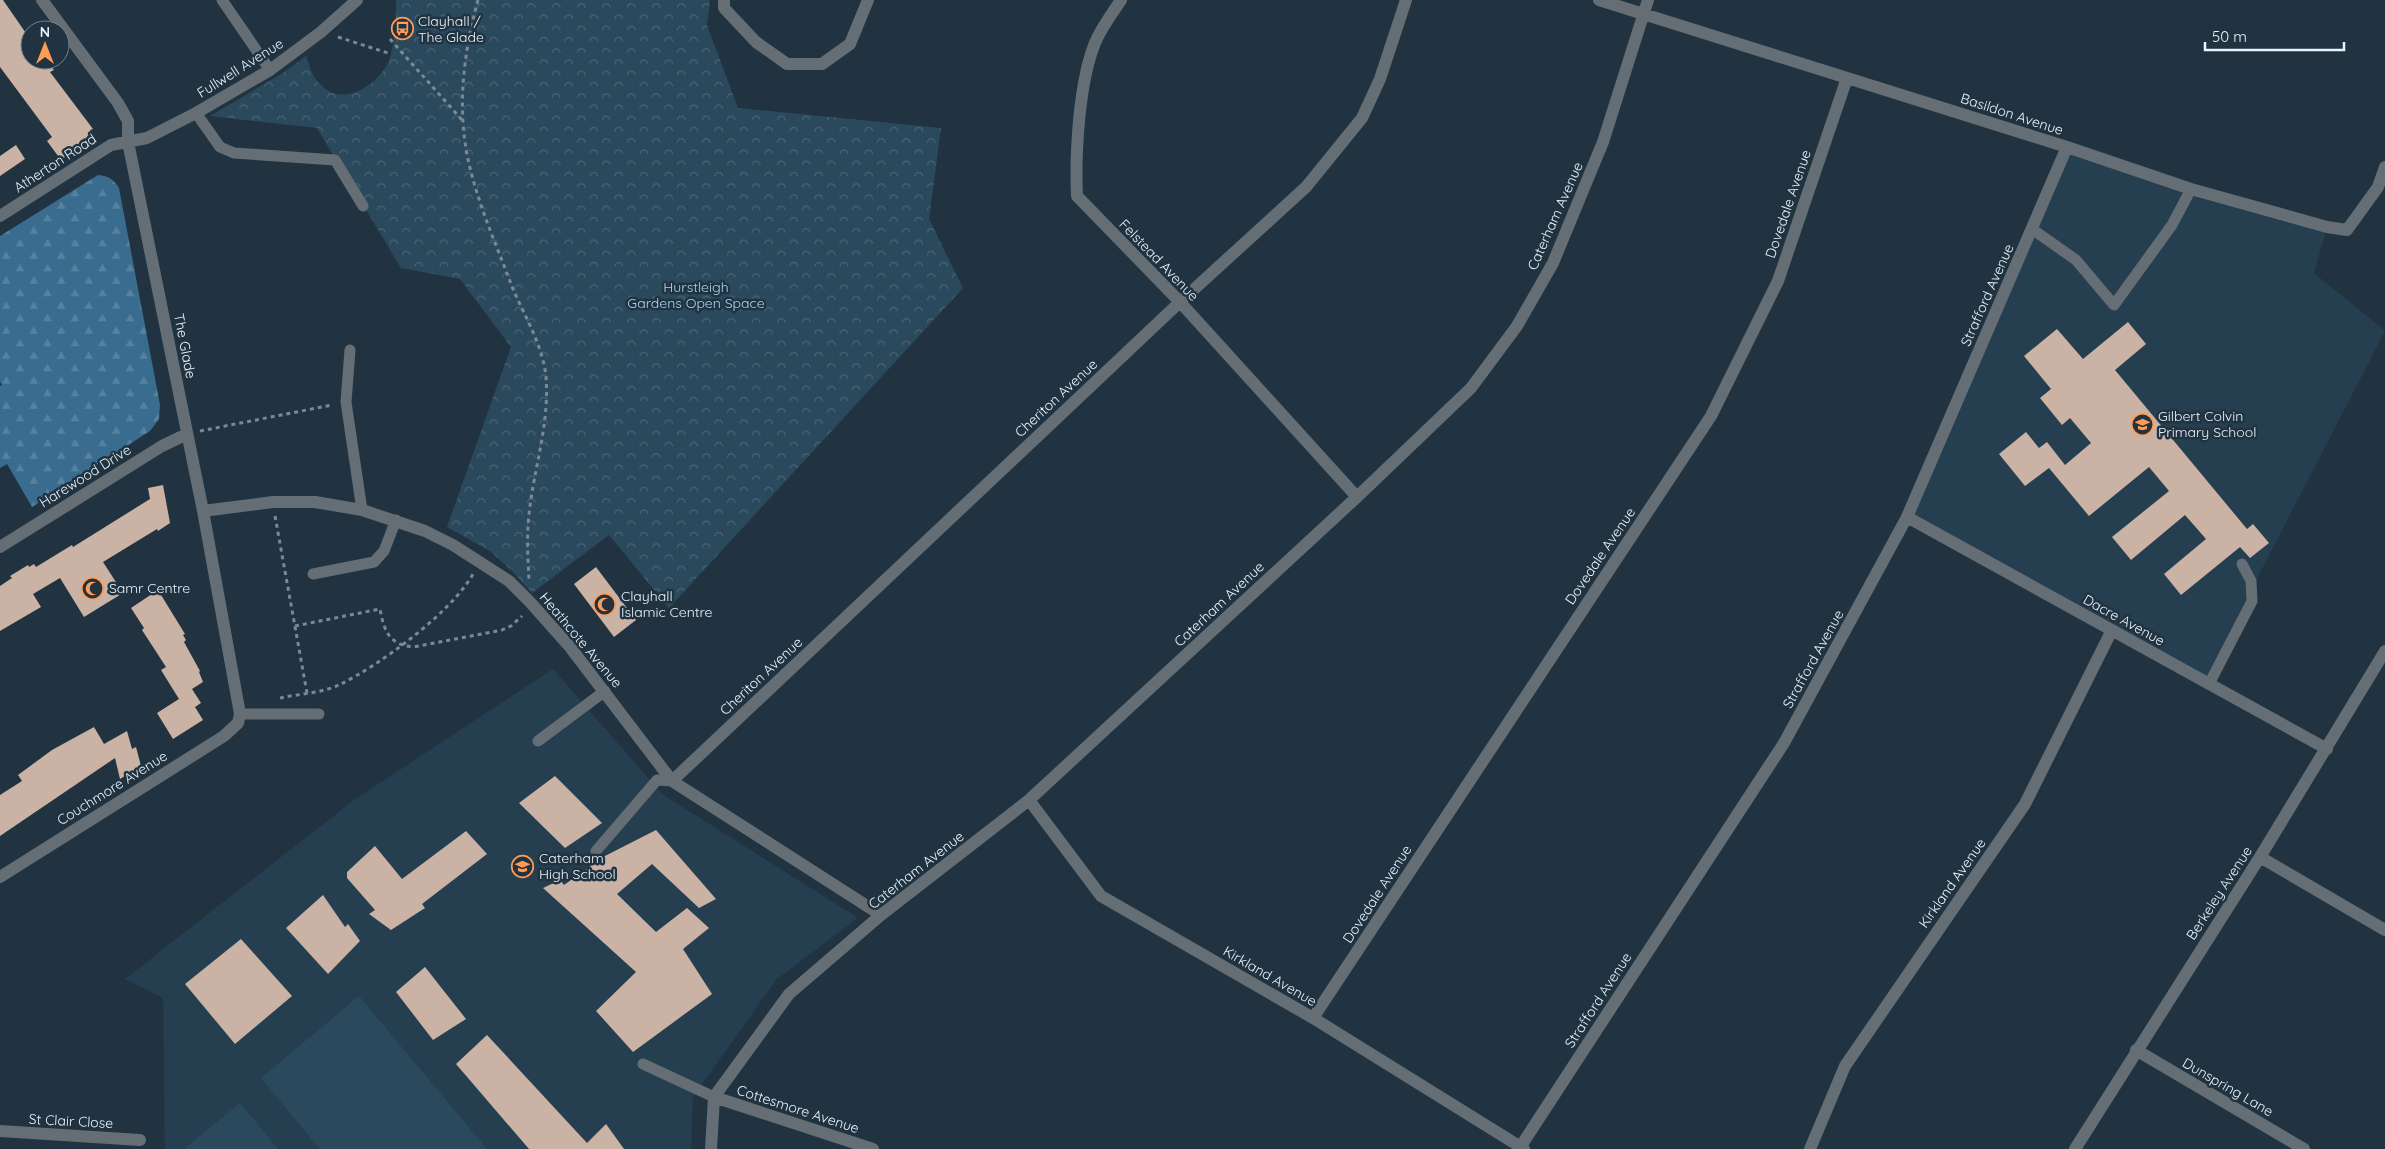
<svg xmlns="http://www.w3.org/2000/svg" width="2385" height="1149" viewBox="0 0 2385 1149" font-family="Quicksand,sans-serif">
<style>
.built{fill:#263f50}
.forest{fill:url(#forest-firs)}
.park{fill:url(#park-crowns)}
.garden{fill:#2b495d}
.building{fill:#cab3a4}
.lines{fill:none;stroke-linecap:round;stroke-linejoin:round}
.path{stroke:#7a8a94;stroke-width:3;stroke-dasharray:4 4;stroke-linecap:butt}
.service{stroke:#656e74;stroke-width:11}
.minor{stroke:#656e74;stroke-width:12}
.labels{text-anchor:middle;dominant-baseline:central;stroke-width:5;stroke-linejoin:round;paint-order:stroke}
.poi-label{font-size:14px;fill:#e8f4fc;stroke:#213340;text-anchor:start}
.street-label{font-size:14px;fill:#e8f4fc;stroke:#213340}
.park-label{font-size:14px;fill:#aad7f7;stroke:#213340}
</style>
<defs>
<pattern id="forest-firs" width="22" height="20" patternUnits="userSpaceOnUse" patternTransform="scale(1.25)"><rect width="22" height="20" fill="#396c8e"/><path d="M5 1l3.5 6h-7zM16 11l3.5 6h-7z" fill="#56829f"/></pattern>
<pattern id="park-crowns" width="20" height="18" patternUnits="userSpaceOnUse" patternTransform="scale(1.25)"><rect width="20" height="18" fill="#2b495d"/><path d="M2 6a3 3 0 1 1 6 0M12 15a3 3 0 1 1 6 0" fill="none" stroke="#4a6475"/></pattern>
</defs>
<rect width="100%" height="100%" fill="#213340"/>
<path class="built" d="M2067 147 2327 227 2314 273 2385 331 2204 681 1907 517Z
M553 669 662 794 858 918 776 980 693 1097 691 1149H165L163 998 125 979 354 800Z"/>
<path class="forest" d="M98 175C109 176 113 179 119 188L160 405 159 419 150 431 32 507 7 464 0 468V386L2 385 0 382V236Z"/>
<path class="park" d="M396 0H710L707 25 738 108 941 128 929 219 963 288 669 608 609 535 532 593 512 571 490 551 447 527 511 347 460 279 401 268 317 128 210 116 283 73 306 56C310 67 312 78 322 86 345 108 381 83 390 58 395 40 396 19 396 0Z"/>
<path class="garden" d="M359 996 487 1149H320L261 1078Z
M240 1103 278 1149H184Z"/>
<path class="building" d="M0 0H3L30 39V60H46L54 70 50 72 93 129 90 130 94 135 61 160 47 141 52 137 0 67Z
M16 145 25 159 0 176V156Z
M2128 322 2146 344 2115 370 2247 529 2253 524 2269 543 2250 558 2240 547 2181 595 2164 574 2206 539 2185 515 2131 560 2112 537 2169 491 2149 467 2089 516 2049 468 2025 486 1999 454 2026 432 2039 448 2047 442 2065 465 2091 443 2070 418 2062 425 2040 398 2051 389 2024 356 2057 329 2083 359Z
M163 485 170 523 158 531 157 529 103 562 123 593 84 617 60 578 33 594 41 607 0 631V586L12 578 10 576 28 565 29 567 34 564 36 567 72 545 73 547 150 499 148 488Z
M596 567 636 620 614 637 574 584Z
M158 590 185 634 183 635 186 640 184 642 200 671 199 672 203 682 192 689 201 703 195 707 203 720 173 739 157 713 179 699 161 670 166 667 142 630 144 628 131 608Z
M94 727 104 744 127 731 132 749 136 747 141 766 120 779 115 758 0 836V795L22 781 18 775 52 750Z
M555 776 602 823 565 848 519 803Z
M656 830 716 899 699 908 652 864 617 894 656 932 687 908 709 928 683 949 712 994 633 1052 596 1011 636 972 543 888 560 880 564 885 603 857Z
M466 831 487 854 422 904 425 908 391 930 369 914 375 910 347 878V872L375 846 402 879Z
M323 895 345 927 348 924 360 941 328 974 286 928Z
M241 939 292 996 235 1044 185 984Z
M425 967 466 1019 433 1040 396 992Z
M487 1035 587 1143 606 1124 624 1149H529L456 1064Z"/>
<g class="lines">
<path class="path" d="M478 0C463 55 456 112 470 168 480 209 498 249 513 289 525 317 543 346 546 377 550 428 531 476 528 526 527 544 528 562 529 579
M338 37 391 54
M390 39 462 120
M200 431 332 405
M275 516 307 693
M295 626 380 609C384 631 389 645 414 647L502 630 511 626 522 616
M280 698C298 694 322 693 339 685 380 665 451 613 473 574"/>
<path class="service" d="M222 0 270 70
M196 113 220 147 234 153 335 160 363 206
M2032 229 2076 260 2114 305 2172 225 2191 189
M350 350 346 402 362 510
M313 574 374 562 384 551 396 520
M2209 684 2252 601 2251 581 2242 564
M240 714H319
M538 741 605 691
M596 851 657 780 672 781
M643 1064 714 1097"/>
<path class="minor" d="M724 0V8L756 42 787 64H822L850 44 868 0
M1121 0C1112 14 1101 28 1095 43 1079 82 1075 154 1077 196L1180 302 1357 497
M1599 0 2067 147 2191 189 2327 227 2347 230 2378 187 2385 167
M0 216 111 145 147 138 196 113 270 70 321 32 357 0
M203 511 273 502H315L362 510 425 531 453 545 509 581 530 602 570 647 672 781 881 915
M1907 517 2327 749
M0 547 162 446 187 434
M672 781 1180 302 1306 187 1362 118 1380 79 1406 0
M1029 800 1101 896 1313 1018 1524 1149
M2260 857 2385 930
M0 877 224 736 238 723 240 714 203 511 128 142V121L118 103 42 0
M1313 1018 1711 416 1778 281 1847 78
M2136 1050 2304 1149
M714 1097 873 1149
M0 1131 140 1140
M711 1149 714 1097 789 994 881 915 1029 800 1357 497 1471 388 1517 326 1553 263 1603 142 1648 0
M1519 1149 1784 743 1907 517 2067 147
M1810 1149 1845 1066 2025 804 2112 630
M2075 1149 2260 857 2385 651"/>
</g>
<defs>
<symbol id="bus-ring" viewBox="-11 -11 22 22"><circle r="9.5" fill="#213340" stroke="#fe9c57" stroke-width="1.5"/><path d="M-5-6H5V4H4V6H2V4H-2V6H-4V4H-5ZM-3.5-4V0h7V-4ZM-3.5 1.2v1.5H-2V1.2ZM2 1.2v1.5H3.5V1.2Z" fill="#fe9c57"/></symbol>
<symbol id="school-ring" viewBox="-11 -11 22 22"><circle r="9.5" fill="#213340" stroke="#fe9c57" stroke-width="1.5"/><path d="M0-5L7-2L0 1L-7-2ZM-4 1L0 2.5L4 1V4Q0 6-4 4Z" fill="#fe9c57"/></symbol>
<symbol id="mosque-ring" viewBox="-11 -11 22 22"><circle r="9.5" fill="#213340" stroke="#fe9c57" stroke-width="1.5"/><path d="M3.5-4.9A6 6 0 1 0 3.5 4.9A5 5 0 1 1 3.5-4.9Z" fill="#fe9c57"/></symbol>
</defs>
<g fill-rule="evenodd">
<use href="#bus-ring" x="390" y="16" width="25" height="25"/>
<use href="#school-ring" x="2130" y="412" width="25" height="25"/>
<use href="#mosque-ring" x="80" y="576" width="25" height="25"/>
<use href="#mosque-ring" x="592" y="592" width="25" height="25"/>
<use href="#school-ring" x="510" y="854" width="25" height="25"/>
</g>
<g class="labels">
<g class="poi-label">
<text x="418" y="21">Clayhall /<tspan x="418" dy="16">The Glade</tspan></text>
<text x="2158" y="416">Gilbert Colvin<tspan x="2158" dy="16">Primary School</tspan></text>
<text x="109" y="588">Samr Centre</text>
<text x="621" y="596">Clayhall<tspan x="621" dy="16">Islamic Centre</tspan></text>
<text x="539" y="858">Caterham<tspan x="539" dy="16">High School</tspan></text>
</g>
<g class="street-label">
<text transform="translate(240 68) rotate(-32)">Fullwell Avenue</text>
<text transform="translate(2012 114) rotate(18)">Basildon Avenue</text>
<text transform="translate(55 163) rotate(-33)">Atherton Road</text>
<text transform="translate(1788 204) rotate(-71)">Dovedale Avenue</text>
<text transform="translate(1555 216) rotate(-66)">Caterham Avenue</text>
<text transform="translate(1159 260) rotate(46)">Felstead Avenue</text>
<text transform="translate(1987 295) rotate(-66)">Strafford Avenue</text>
<text transform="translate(185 346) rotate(79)">The Glade</text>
<text transform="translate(1056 398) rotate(-43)">Cheriton Avenue</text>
<text transform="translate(85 476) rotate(-32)">Harewood Drive</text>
<text transform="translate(1600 556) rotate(-56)">Dovedale Avenue</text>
<text transform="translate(1219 604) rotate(-43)">Caterham Avenue</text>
<text transform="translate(2124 620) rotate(29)">Dacre Avenue</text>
<text transform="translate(581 640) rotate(50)">Heathcote Avenue</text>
<text transform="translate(1813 659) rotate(-61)">Strafford Avenue</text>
<text transform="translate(761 676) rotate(-43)">Cheriton Avenue</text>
<text transform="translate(112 788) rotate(-32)">Couchmore Avenue</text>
<text transform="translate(916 870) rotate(-38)">Caterham Avenue</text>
<text transform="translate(1952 883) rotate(-55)">Kirkland Avenue</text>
<text transform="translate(2219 893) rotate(-57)">Berkeley Avenue</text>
<text transform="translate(1377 894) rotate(-57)">Dovedale Avenue</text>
<text transform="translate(1270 976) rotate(30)">Kirkland Avenue</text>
<text transform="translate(1598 1000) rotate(-57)">Strafford Avenue</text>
<text transform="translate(2228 1087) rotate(30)">Dunspring Lane</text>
<text transform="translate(798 1109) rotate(18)">Cottesmore Avenue</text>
<text transform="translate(71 1121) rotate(3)">St Clair Close</text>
</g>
<g class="park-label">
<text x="696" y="287">Hurstleigh<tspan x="696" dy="16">Gardens Open Space</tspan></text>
</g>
</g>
<g transform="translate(45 45)"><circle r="24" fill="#213340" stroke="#71808b"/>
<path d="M0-4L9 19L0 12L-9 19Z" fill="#fe9c57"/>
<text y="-8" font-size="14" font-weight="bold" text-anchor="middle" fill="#e8f4fc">N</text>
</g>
<path d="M2205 42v8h139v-8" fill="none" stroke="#e8f4fc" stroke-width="2.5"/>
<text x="2212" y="42" font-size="15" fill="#e8f4fc" stroke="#213340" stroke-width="4" paint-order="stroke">50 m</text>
</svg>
